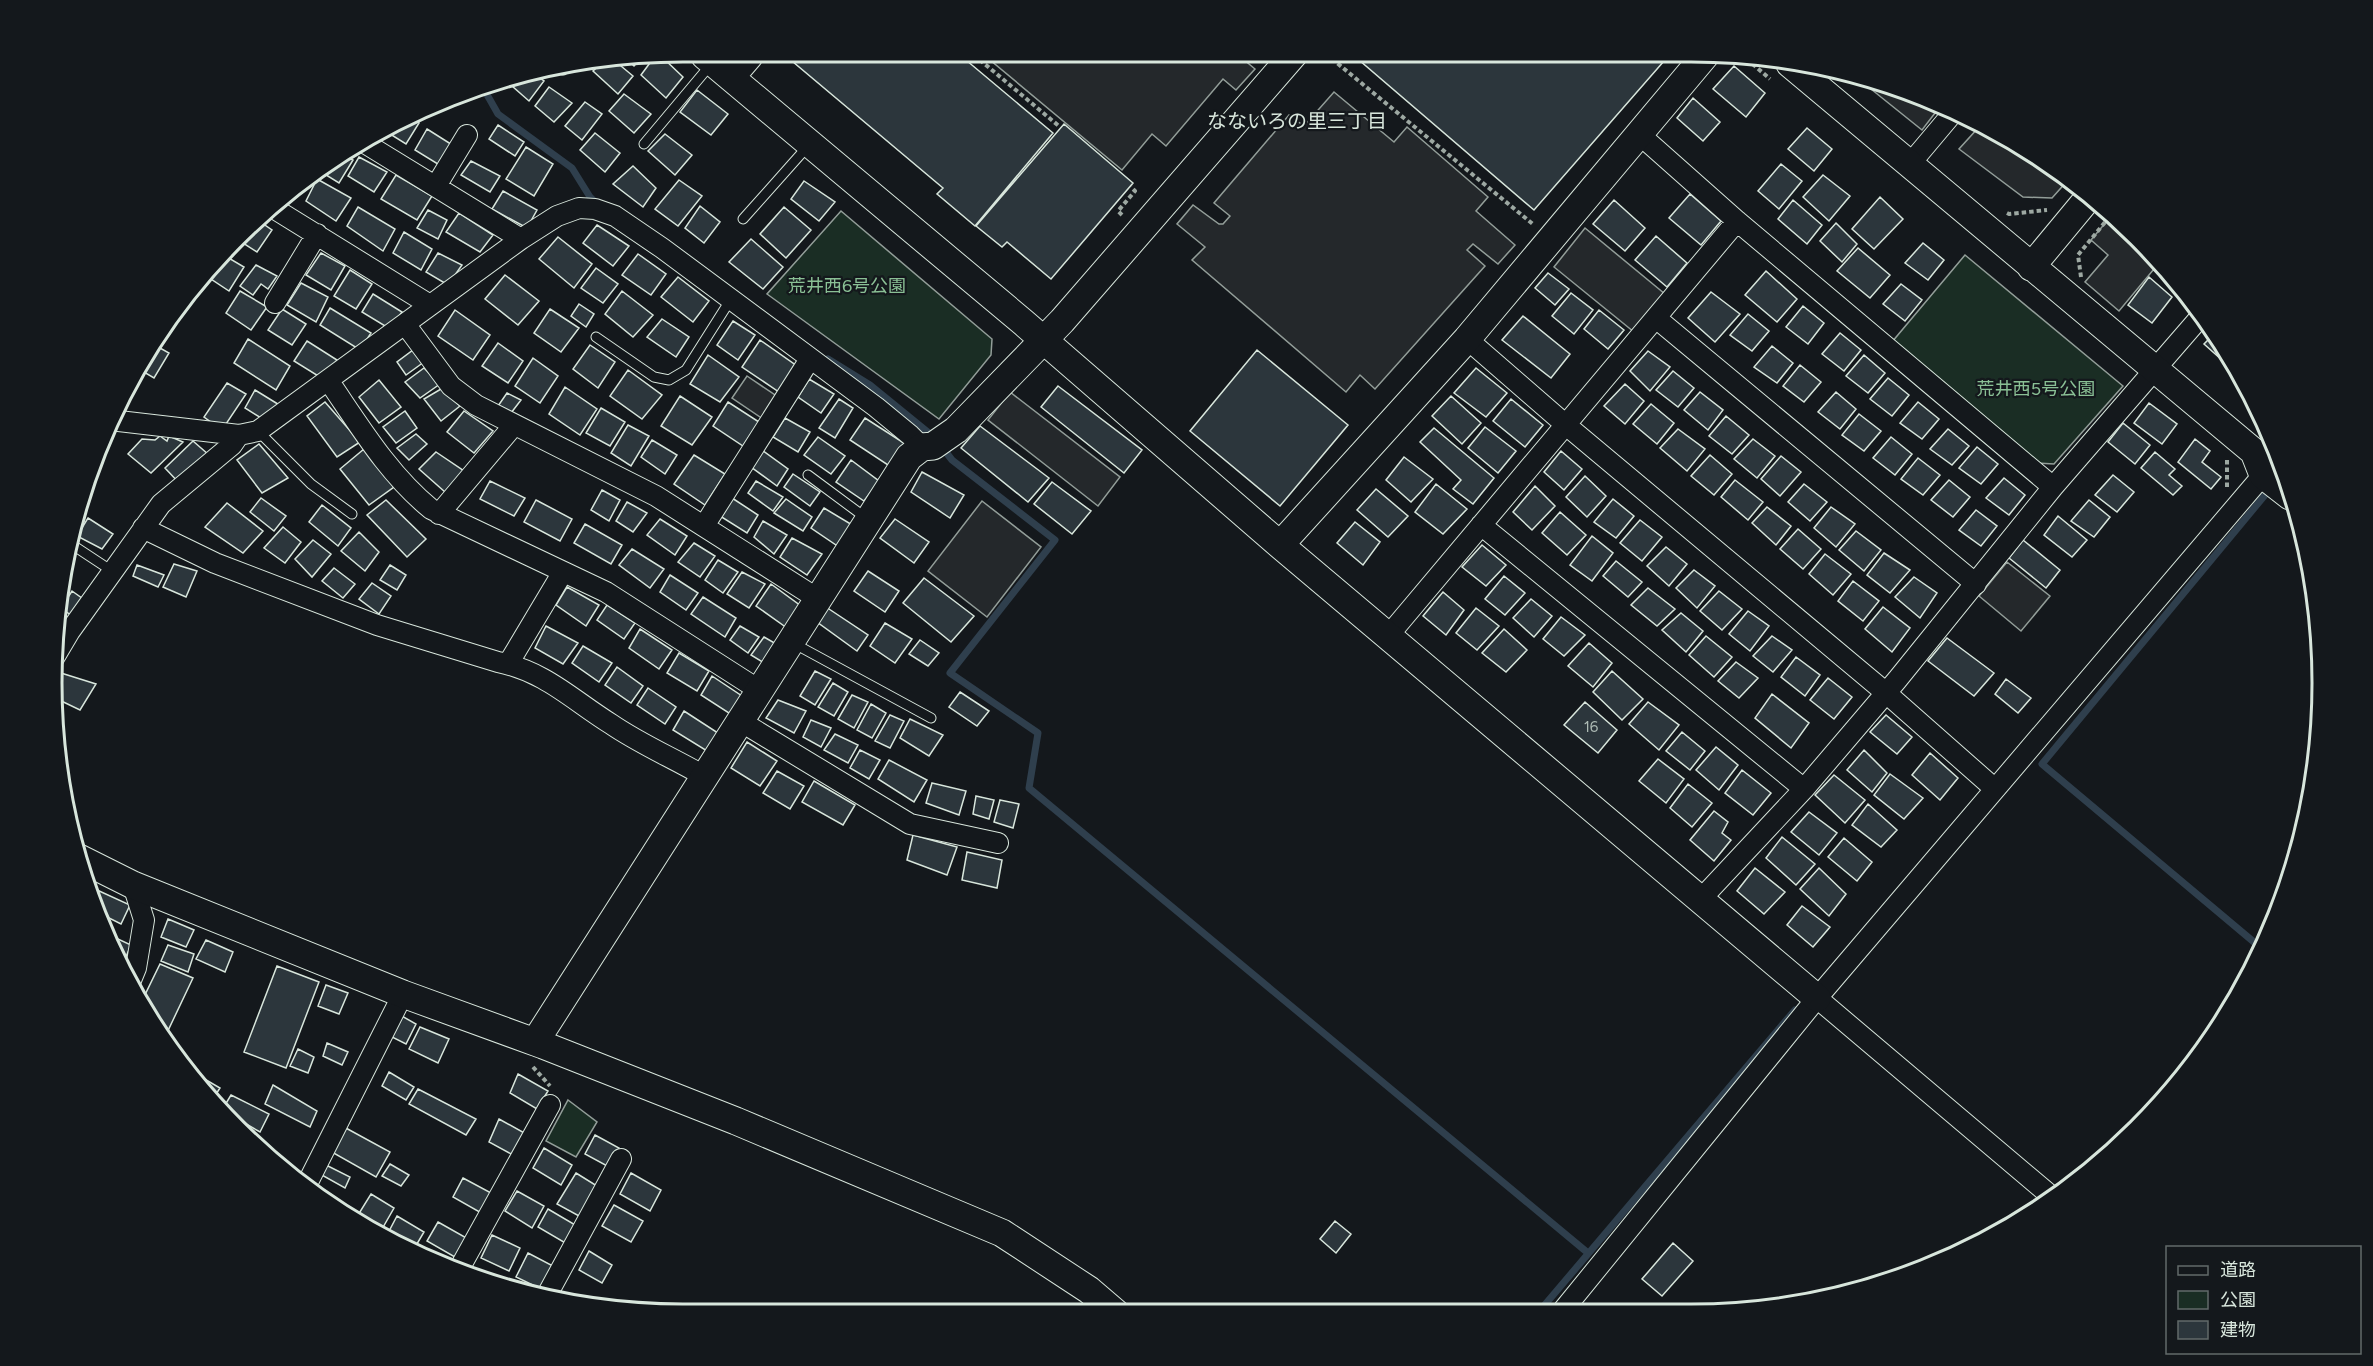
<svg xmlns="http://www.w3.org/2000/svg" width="2373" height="1366" viewBox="0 0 2373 1366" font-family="Figtree,'Noto Sans JP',sans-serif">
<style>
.green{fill:#1a2d24;stroke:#939e99;stroke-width:1.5}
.parking{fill:#24282b;stroke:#939e99;stroke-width:1.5}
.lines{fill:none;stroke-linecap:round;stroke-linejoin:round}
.stream{stroke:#2f3f4d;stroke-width:7}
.building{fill:#2c363c;stroke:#d8e6dc;stroke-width:1.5}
.lane-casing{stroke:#d8e6dc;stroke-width:11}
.street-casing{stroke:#d8e6dc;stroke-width:22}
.secondary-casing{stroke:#d8e6dc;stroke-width:29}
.path{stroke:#9da8a2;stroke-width:4;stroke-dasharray:4.5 3;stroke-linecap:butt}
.lane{stroke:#14181c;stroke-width:9}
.street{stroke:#14181c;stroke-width:20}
.secondary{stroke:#14181c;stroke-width:27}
.labels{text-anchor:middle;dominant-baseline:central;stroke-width:4.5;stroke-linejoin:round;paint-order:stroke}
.number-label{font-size:15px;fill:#adbab4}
.park-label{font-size:18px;fill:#8ac095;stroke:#14181c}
.neighbourhood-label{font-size:20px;fill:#d8e6dc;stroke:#14181c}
.rim{fill:none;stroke:#d8e6dc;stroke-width:3}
</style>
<rect width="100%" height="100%" fill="#14181c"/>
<path class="green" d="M841 211 992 339 991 355 939 419 767 294Z
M1965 255 2123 386 2054 464 2037 463 1892 342Z
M568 1100 597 1122 576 1157 546 1141Z"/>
<path class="parking" d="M1237 54 1255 69 1236 90 1223 79 1166 146 1152 134 1122 170 984 55Z
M1856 77 1893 84 1909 92 1935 113 1922 130Z
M1334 92 1394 142 1407 127 1488 197 1476 211 1515 245 1498 264 1473 244 1467 250 1485 266 1375 389 1360 375 1346 392 1192 260 1205 247 1177 224 1193 205 1219 224H1223L1230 216 1214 203 1289 115 1304 126Z
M1979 127 2042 158 2068 180 2052 198 2023 197 1959 149Z
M2112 215 2137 236 2159 263 2119 311 2085 282 2108 255 2091 240Z
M1585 228 1665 294 1634 332 1554 267Z
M747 376 778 397 763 419 732 398Z
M1010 392 1120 477 1098 506 988 420Z
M982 501 1041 547 987 617 928 571Z
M2007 562 2050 596 2021 631 1979 596Z"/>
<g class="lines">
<path class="stream" d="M481 84 498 114 572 168 590 197 598 205
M828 359 870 385 935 438
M942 447 952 460 1055 540 950 673 1038 733 1029 788 1588 1253
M2261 948 2042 764 2270 489
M1537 1314 1795 1010"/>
</g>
<path class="building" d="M1671 53 1534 210 1352 54Z
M960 55 1053 133 975 226 937 194 943 188 786 56Z
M609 56 633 76 618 94 593 71Z
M623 56H643L634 66Z
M655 56H661L683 77 666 98 641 75Z
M1734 66 1765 93 1746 117 1713 89Z
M532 72 544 81 529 101 504 79Z
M549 87 572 103 554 122 535 106Z
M697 90 728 114 711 135 680 112Z
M624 94 651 114 634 133 609 111Z
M1693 98 1720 122 1703 141 1677 118Z
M585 102 602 114 582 140 565 126Z
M406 115 419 123 406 144 382 129Z
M1064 124 1133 183 1051 279 1007 242 1002 247 976 226Z
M498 125 524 142 515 156 489 139Z
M1807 128 1832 149 1814 171 1788 149Z
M427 129 454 146 441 166 415 150Z
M595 133 620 153 605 172 580 150Z
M665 134 692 155 675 175 648 151Z
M526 147 553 164 534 196 506 179Z
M342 155 353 160 339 183 318 170Z
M359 157 387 172 374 192 348 176Z
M471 161 500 176 490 192 461 175Z
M1781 164 1802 181 1779 209 1758 191Z
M633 166 656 188 643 207 613 184Z
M396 175 432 196 417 220 381 199Z
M1823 175 1850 196 1829 221 1803 197Z
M317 179 351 198 336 221 306 201Z
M679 180 702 196 678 226 655 209Z
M804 181 835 202 819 221 791 199Z
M503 191 537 210 527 228 492 209Z
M1690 194 1721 221 1701 245 1669 218Z
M1880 197 1903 219 1874 249 1852 229Z
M1614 200 1645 228 1625 251 1593 224Z
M1793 200 1822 225 1807 244 1778 219Z
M700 206 720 222 704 243 685 228Z
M358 207 395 229 383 251 347 226Z
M784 207 811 230 786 258 760 234Z
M428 210 447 220 438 239 417 228Z
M459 213 493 235 480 252 446 232Z
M256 219 272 230 257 252 235 238Z
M1836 223 1857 244 1842 262 1820 241Z
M597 225 629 246 613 266 583 243Z
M404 232 432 249 421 270 393 253Z
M1656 236 1687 263 1667 287 1635 260Z
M558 237 592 264 574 288 539 259Z
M751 239 783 267 763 289 729 262Z
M1923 243 1944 260 1928 280 1905 263Z
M1858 248 1890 275 1870 298 1837 271Z
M321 253 345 266 331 290 306 275Z
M438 253 462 265 448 285 426 272Z
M222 254 244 267 229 291 205 275Z
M638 254 666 274 651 295 622 275Z
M256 265 277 276 268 289 261 284 253 295 240 286Z
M2161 266 2181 289 2157 271Z
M596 268 618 284 603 303 581 288Z
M350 270 372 284 356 309 334 296Z
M1766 271 1797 299 1777 322 1745 295Z
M1548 273 1569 289 1555 305 1535 288Z
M505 275 539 301 518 325 485 299Z
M678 277 709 301 693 322 661 297Z
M2149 277 2172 297 2152 323 2128 305Z
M301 283 328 297 316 322 287 305Z
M1901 284 1922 300 1905 321 1883 304Z
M240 291 267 307 251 330 226 313Z
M622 291 653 315 633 337 605 314Z
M1711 292 1740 314 1715 342 1688 318Z
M1571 293 1593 310 1574 334 1552 316Z
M373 294 402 312 390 329 362 312Z
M579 304 594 314 586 327 571 316Z
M1803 306 1824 323 1808 344 1786 327Z
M330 308 371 333 360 350 320 325Z
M282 309 306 324 292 345 268 330Z
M550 309 579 328 561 352 534 333Z
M455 310 490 335 473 360 438 336Z
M1599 310 1624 330 1608 349 1584 329Z
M1748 314 1769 331 1752 351 1730 335Z
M1523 316 1570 354 1551 378 1502 340Z
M662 319 689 337 676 357 647 337Z
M733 321 755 335 738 360 717 345Z
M2216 332 2234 366 2231 368 2204 344Z
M1840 333 1861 350 1844 371 1822 354Z
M248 339 290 366 276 390 234 363Z
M760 340 797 366 779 392 742 367Z
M307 341 337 360 323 379 294 361Z
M151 343 169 353 154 378 137 368Z
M498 343 523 361 508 383 482 366Z
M590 345 615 362 598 388 573 369Z
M1772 346 1793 363 1777 383 1754 367Z
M413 350 424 362 406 375 397 362Z
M1257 350 1348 425 1280 506 1190 431Z
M1648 351 1670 367 1650 391 1630 371Z
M708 355 739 377 720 402 690 384Z
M1864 355 1885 373 1868 393 1846 376Z
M533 358 558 376 540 403 515 386Z
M1800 365 1821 382 1804 402 1783 386Z
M424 368 440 384 420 398 405 382Z
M1476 368 1507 393 1486 417 1454 393Z
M628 370 662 395 642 419 610 396Z
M1673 371 1694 388 1678 407 1656 390Z
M2237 372 2247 392 2232 378Z
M1888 378 1909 395 1892 416 1870 399Z
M809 379 834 394 821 413 798 397Z
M379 380 401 407 379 423 359 397Z
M227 383 246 394 222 430 204 417Z
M1625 384 1644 401 1625 424 1604 406Z
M1058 386 1142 450 1124 473 1041 407Z
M565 387 597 409 580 435 549 414Z
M441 389 460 406 441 421 424 399Z
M255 390 281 406 266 421 245 408Z
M1700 392 1723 410 1708 430 1684 410Z
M1836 392 1856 409 1840 429 1818 412Z
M507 393 521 400 511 413 498 406Z
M680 396 712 417 692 445 661 426Z
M1451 396 1481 423 1462 444 1432 416Z
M839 399 853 408 835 438 819 428Z
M1511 399 1543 425 1525 447 1493 421Z
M325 402 360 442 337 457 307 416Z
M728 402 759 422 743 446 713 426Z
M1918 402 1939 419 1922 439 1900 423Z
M2149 403 2177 424 2162 444 2134 423Z
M1651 404 1674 423 1657 444 1633 424Z
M601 408 625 422 610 446 586 433Z
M405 411 417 428 396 443 383 427Z
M464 411 493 431 474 453 447 432Z
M1859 414 1881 431 1864 451 1842 435Z
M1726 416 1749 435 1732 454 1709 436Z
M785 418 810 432 798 452 773 437Z
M865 418 907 445 891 467 850 440Z
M2123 423 2150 445 2135 464 2108 442Z
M628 425 649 436 631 466 611 453Z
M980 426 1049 478 1028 502 961 448Z
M1485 427 1516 451 1498 473 1468 448Z
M1434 428 1494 478 1473 504 1453 489 1461 480 1420 442Z
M1678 429 1705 449 1687 471 1660 448Z
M1948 429 1969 446 1952 465 1930 449Z
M416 434 427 444 409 460 397 448Z
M160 436 167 441 169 436 183 442 151 473 128 454 142 439 155 440Z
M818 437 845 456 831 474 804 455Z
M1891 437 1912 454 1895 475 1873 458Z
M1753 439 1775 456 1757 478 1734 459Z
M2195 439 2210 451 2202 462 2221 477 2211 489 2178 462Z
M652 440 677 455 665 474 641 457Z
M193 441 209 455 180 484 165 468Z
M259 444 288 478 262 493 237 460Z
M1977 447 1998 464 1981 484 1959 468Z
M364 449 394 487 369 505 340 469Z
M762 450 788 469 777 486 751 467Z
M1561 451 1582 469 1564 490 1544 472Z
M436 452 464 471 445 492 419 469Z
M2155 452 2175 469 2169 475 2182 486 2173 495 2141 468Z
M694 455 725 474 705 505 674 484Z
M1710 455 1732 474 1714 495 1691 476Z
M1781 456 1801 472 1780 496 1761 479Z
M1404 457 1433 479 1411 502 1386 480Z
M1918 458 1940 475 1923 495 1901 479Z
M851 460 879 481 864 501 836 482Z
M922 472 964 495 950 518 911 492Z
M793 474 820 492 810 506 784 487Z
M2113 475 2134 492 2117 512 2095 495Z
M1585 476 1606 496 1587 517 1566 497Z
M2004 478 2025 495 2009 515 1986 498Z
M1735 480 1763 502 1748 520 1721 497Z
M1949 480 1970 497 1953 517 1931 500Z
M490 481 525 498 514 516 480 499Z
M756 481 783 497 773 511 748 493Z
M1052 482 1091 511 1072 534 1034 504Z
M1436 484 1467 509 1443 534 1415 512Z
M1804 484 1827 502 1810 521 1788 502Z
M1535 486 1555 506 1532 530 1513 512Z
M1376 489 1408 516 1388 537 1357 510Z
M602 490 620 500 609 521 591 510Z
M261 498 286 516 274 531 250 512Z
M732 498 758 515 747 533 720 516Z
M786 499 812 517 803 531 774 513Z
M1613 499 1634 516 1616 538 1594 522Z
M386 500 426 539 407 557 367 515Z
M536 500 572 519 560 541 524 522Z
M2089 500 2110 517 2094 537 2071 521Z
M627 502 647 513 633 532 616 521Z
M227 503 263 531 243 553 205 527Z
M322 505 351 528 338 546 309 522Z
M1767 507 1791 526 1776 545 1752 523Z
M1831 507 1855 524 1836 547 1814 528Z
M824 508 854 526 839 547 811 528Z
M1976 510 1997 526 1981 546 1959 530Z
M1560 512 1586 535 1567 555 1542 533Z
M75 514 81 517 73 532 70 530Z
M2058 516 2087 540 2072 557 2044 535Z
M88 518 113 534 102 549 77 536Z
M660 519 687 536 675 555 647 535Z
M895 519 929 542 914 563 880 538Z
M1640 520 1662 537 1642 561 1620 543Z
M763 521 787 535 774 554 754 537Z
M1355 522 1380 542 1363 565 1337 543Z
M585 524 622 545 611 564 574 543Z
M283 527 301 542 285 563 264 548Z
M1798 529 1821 549 1803 569 1780 549Z
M1856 531 1881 550 1864 571 1839 550Z
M359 532 379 552 365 571 341 551Z
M1592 536 1613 553 1592 581 1570 565Z
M792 538 822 554 807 575 780 557Z
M313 540 331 554 312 577 295 559Z
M2023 540 2060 570 2046 588 2009 558Z
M694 543 715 556 700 577 678 562Z
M1482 545 1506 565 1486 586 1462 567Z
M1666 547 1687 564 1669 586 1647 566Z
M632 549 664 569 650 588 619 565Z
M1884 553 1910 570 1890 593 1867 575Z
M1825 554 1851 574 1833 595 1809 574Z
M718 560 738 572 723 593 705 580Z
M1616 561 1642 582 1628 597 1603 576Z
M174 564 197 571 186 597 163 587Z
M137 565 164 575 158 587 133 576Z
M390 565 406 575 397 590 380 580Z
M334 568 355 584 343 598 322 581Z
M1694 570 1715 586 1697 608 1676 588Z
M868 571 899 591 885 612 854 591Z
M742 572 765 584 749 608 727 594Z
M670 575 698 593 686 610 660 592Z
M1504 576 1525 593 1505 615 1485 599Z
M1914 577 1937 593 1920 618 1895 597Z
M924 578 974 616 951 642 903 603Z
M1853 581 1879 601 1863 621 1838 601Z
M372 583 391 596 379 614 359 599Z
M771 584 801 606 787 628 756 606Z
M567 587 599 605 586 626 556 605Z
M1648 588 1675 609 1657 626 1631 605Z
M72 591 86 601 75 618 61 608Z
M1719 591 1742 609 1722 630 1700 611Z
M1443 592 1464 610 1446 635 1423 616Z
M703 597 736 618 725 637 691 614Z
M1531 599 1552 616 1534 637 1513 618Z
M607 605 635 623 624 639 597 620Z
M826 607 868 635 857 651 817 622Z
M1883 607 1910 628 1892 652 1865 629Z
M1476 608 1499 626 1477 650 1456 633Z
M1748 611 1769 626 1750 651 1729 634Z
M1681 613 1703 631 1686 652 1662 630Z
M1561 617 1585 635 1564 656 1543 639Z
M885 623 912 639 895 663 870 646Z
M546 626 578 643 563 664 535 648Z
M740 626 759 637 748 653 730 640Z
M640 629 672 650 659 669 629 648Z
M1504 629 1527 650 1506 672 1482 653Z
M1706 636 1732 657 1714 677 1689 655Z
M1772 636 1792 650 1773 672 1753 656Z
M764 637 778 645 766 664 751 655Z
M1947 638 1994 673 1974 696 1928 661Z
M920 640 939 653 928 666 909 654Z
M1589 643 1612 663 1593 687 1568 666Z
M583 646 612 663 599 682 572 663Z
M679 653 709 671 697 691 667 673Z
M1796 657 1820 675 1805 696 1781 677Z
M1736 662 1758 678 1739 698 1718 681Z
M617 667 643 686 631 703 605 685Z
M815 671 831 679 815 705 800 696Z
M1612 671 1643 699 1622 720 1593 692Z
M61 673 96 684 80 710 53 697 54 687Z
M712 676 745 698 735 717 701 695Z
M1828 678 1852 697 1834 719 1810 700Z
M2006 679 2031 698 2018 713 1995 694Z
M833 683 848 692 834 716 818 707Z
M648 688 676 707 665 724 637 705Z
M960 692 989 711 977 726 949 707Z
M1772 694 1809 723 1791 748 1755 718Z
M852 695 868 702 854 728 838 719Z
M778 700 806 711 794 733 766 718Z
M1585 702 1617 730 1598 753 1564 725Z
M1648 702 1679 725 1659 750 1629 724Z
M871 704 886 713 872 738 857 730Z
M684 711 718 733 707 751 673 730Z
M890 715 904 721 890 748 875 741Z
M1886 715 1912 737 1897 754 1870 732Z
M910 719 943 735 929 756 900 738Z
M811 720 831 728 821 747 803 737Z
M1682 732 1705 751 1690 770 1666 751Z
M835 734 858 745 848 763 824 750Z
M747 742 777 761 760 786 731 768Z
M1716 747 1738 765 1719 790 1696 770Z
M860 750 880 760 869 779 850 768Z
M1864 750 1887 773 1872 792 1847 770Z
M1930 753 1958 778 1940 800 1912 775Z
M1658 759 1684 779 1666 803 1639 781Z
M889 760 927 780 914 802 878 779Z
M1742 770 1771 793 1753 815 1725 793Z
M777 771 804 786 790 809 763 793Z
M1890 774 1923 798 1904 819 1874 795Z
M1834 775 1865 800 1845 823 1815 795Z
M814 781 855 805 843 825 802 802Z
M932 783 966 791 959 815 926 803Z
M1688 784 1712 803 1692 827 1670 808Z
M976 796 994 800 989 819 973 814Z
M1000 800 1019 804 1013 828 994 822Z
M1868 804 1897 830 1881 847 1852 825Z
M1714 811 1728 822 1722 833 1731 840 1714 861 1690 840Z
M1809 812 1837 833 1819 855 1791 832Z
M913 835 957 847 947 875 907 860Z
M1782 837 1815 864 1796 885 1766 858Z
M1844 838 1872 862 1857 881 1828 857Z
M967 852 1002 860 997 888 962 880Z
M1755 868 1785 892 1764 914 1737 891Z
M1819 868 1846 894 1829 916 1800 889Z
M97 890 130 905 121 924 95 911 92 901Z
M1802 906 1830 927 1813 947 1787 925Z
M168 919 194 930 186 947 161 937Z
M103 932 131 945 122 966 119 965Z
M206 940 233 952 225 972 196 959Z
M168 945 194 954 188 972 161 961Z
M160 964 193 978 164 1039 140 1005Z
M277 966 319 982 286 1068 244 1052Z
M326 985 348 993 339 1014 318 1006Z
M400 1015 416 1024 406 1044 388 1035Z
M420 1027 449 1039 438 1063 409 1049Z
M327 1043 348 1052 342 1065 323 1056Z
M298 1049 314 1057 308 1073 290 1066Z
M184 1067 220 1088 211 1102 208 1099Z
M389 1072 414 1087 406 1100 382 1086Z
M518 1074 548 1091 537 1109 510 1093Z
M273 1085 317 1111 310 1127 265 1104Z
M418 1089 476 1119 466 1135 409 1104Z
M231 1095 269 1114 260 1132 222 1110Z
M499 1119 528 1135 515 1156 489 1142Z
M344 1127 390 1152 376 1177 330 1151Z
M595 1135 619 1148 609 1167 585 1154Z
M544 1148 572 1165 561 1185 533 1168Z
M390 1164 409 1175 401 1186 382 1176Z
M326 1165 350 1177 345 1188 320 1174Z
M576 1173 597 1186 579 1216 557 1204Z
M631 1173 661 1190 650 1211 620 1194Z
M463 1178 493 1194 483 1214 453 1197Z
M517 1191 544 1206 532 1228 505 1211Z
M371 1194 394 1208 382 1229 358 1215Z
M614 1205 643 1221 631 1242 602 1226Z
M548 1209 577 1226 567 1244 538 1227Z
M397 1216 424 1232 414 1249 387 1235Z
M1335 1221 1351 1234 1336 1253 1320 1239Z
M438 1222 470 1240 460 1260 427 1241Z
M492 1235 520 1248 509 1271 481 1258Z
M1673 1243 1693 1261 1662 1296 1642 1279Z
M589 1251 612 1265 602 1283 579 1270Z
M528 1253 553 1266 541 1289 516 1277Z
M566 1293 583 1302 563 1298Z"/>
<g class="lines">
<defs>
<path id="lane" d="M563 70 569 64
M644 144 712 63
M743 219 808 146
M596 337 654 377 669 380 686 370 731 299
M110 420 134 377 132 376
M258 431 311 484 352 514
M808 475 866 518
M68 542 112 571
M793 643 931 718"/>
<path id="street" d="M1639 134 1737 221 2053 487 1897 680 1804 789 1700 900
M363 142 521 239
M1910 164 1952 114
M436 186 467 135
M270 206 430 305
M275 303 317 234
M1656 318 1976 584
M405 324 451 386 476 405 656 496 818 599
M1467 339 1566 425 1885 692 1995 789
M328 380C359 425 388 474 431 509L606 592 759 690
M110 420 239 435 258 431 521 239 557 216 579 208 595 209 615 216 662 248 876 407 910 435 922 447
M2053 487 2202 315
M439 514 514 425
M1481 525 1804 789
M704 526 810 359
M143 528 215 563 377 625 498 662C546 672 571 699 611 724 640 744 673 758 704 776
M1388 636 1737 221
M54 658 70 631 161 504 232 445 239 435
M508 664 563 572
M740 721 910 824 998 843
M129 985 136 968 144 920 133 885
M1817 998 2051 1196
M306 1186 403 994
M458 1271 550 1105
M547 1295 621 1159
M1560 1314 1817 998 2263 475"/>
<path id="secondary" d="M705 56 1024 323 1280 545 1817 998
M1790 64 2254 452 2263 475 2290 496
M731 77 749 56
M2031 267 2089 197
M1280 545 1467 339 1708 52
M79 858 133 885 403 994 543 1045 736 1121 1002 1233 1089 1290 1117 1314
M535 1042 909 457 922 447 933 446 956 430 1062 321 1294 54"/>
</defs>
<use href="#lane" class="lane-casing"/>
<use href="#street" class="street-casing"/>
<use href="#secondary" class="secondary-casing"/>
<path class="path" d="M1326 54 1534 225
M1741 54 1770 79
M974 55 1060 127
M1729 62 1749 61
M2007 213 2009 214 2047 210
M1122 215 1118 211 1135 191 1131 187
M2081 277 2078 255 2111 215
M2227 487V459
M533 1067 550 1086"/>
<use href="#lane" class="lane"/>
<use href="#street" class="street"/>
<use href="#secondary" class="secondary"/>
</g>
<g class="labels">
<g class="number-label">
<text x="1591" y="727">16</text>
</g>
<g class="park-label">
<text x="847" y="286">荒井西6号公園</text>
<text x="2036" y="389">荒井西5号公園</text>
</g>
<g class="neighbourhood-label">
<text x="1297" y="121">なないろの里三丁目</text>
</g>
</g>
<path d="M0 0H2373V1366H0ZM683 62H1691A621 621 0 0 1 2312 683V683A621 621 0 0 1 1691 1304H683A621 621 0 0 1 62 683V683A621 621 0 0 1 683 62Z" fill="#14181c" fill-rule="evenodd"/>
<path class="rim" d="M683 62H1691A621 621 0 0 1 2312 683V683A621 621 0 0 1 1691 1304H683A621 621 0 0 1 62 683V683A621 621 0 0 1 683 62Z"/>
<rect x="2166" y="1246" width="195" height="108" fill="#14181c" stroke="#626a69" stroke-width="1.5"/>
<rect x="2178" y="1266" width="30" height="9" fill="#14181c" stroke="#626a69" stroke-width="1.5"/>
<text x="2220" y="1276" font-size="18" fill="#d8e6dc">道路</text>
<rect x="2178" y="1291" width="30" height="18" fill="#1a2d24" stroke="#626a69" stroke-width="1.5"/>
<text x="2220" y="1306" font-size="18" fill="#d8e6dc">公園</text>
<rect x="2178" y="1321" width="30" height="18" fill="#2c363c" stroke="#626a69" stroke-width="1.5"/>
<text x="2220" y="1336" font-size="18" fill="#d8e6dc">建物</text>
</svg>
